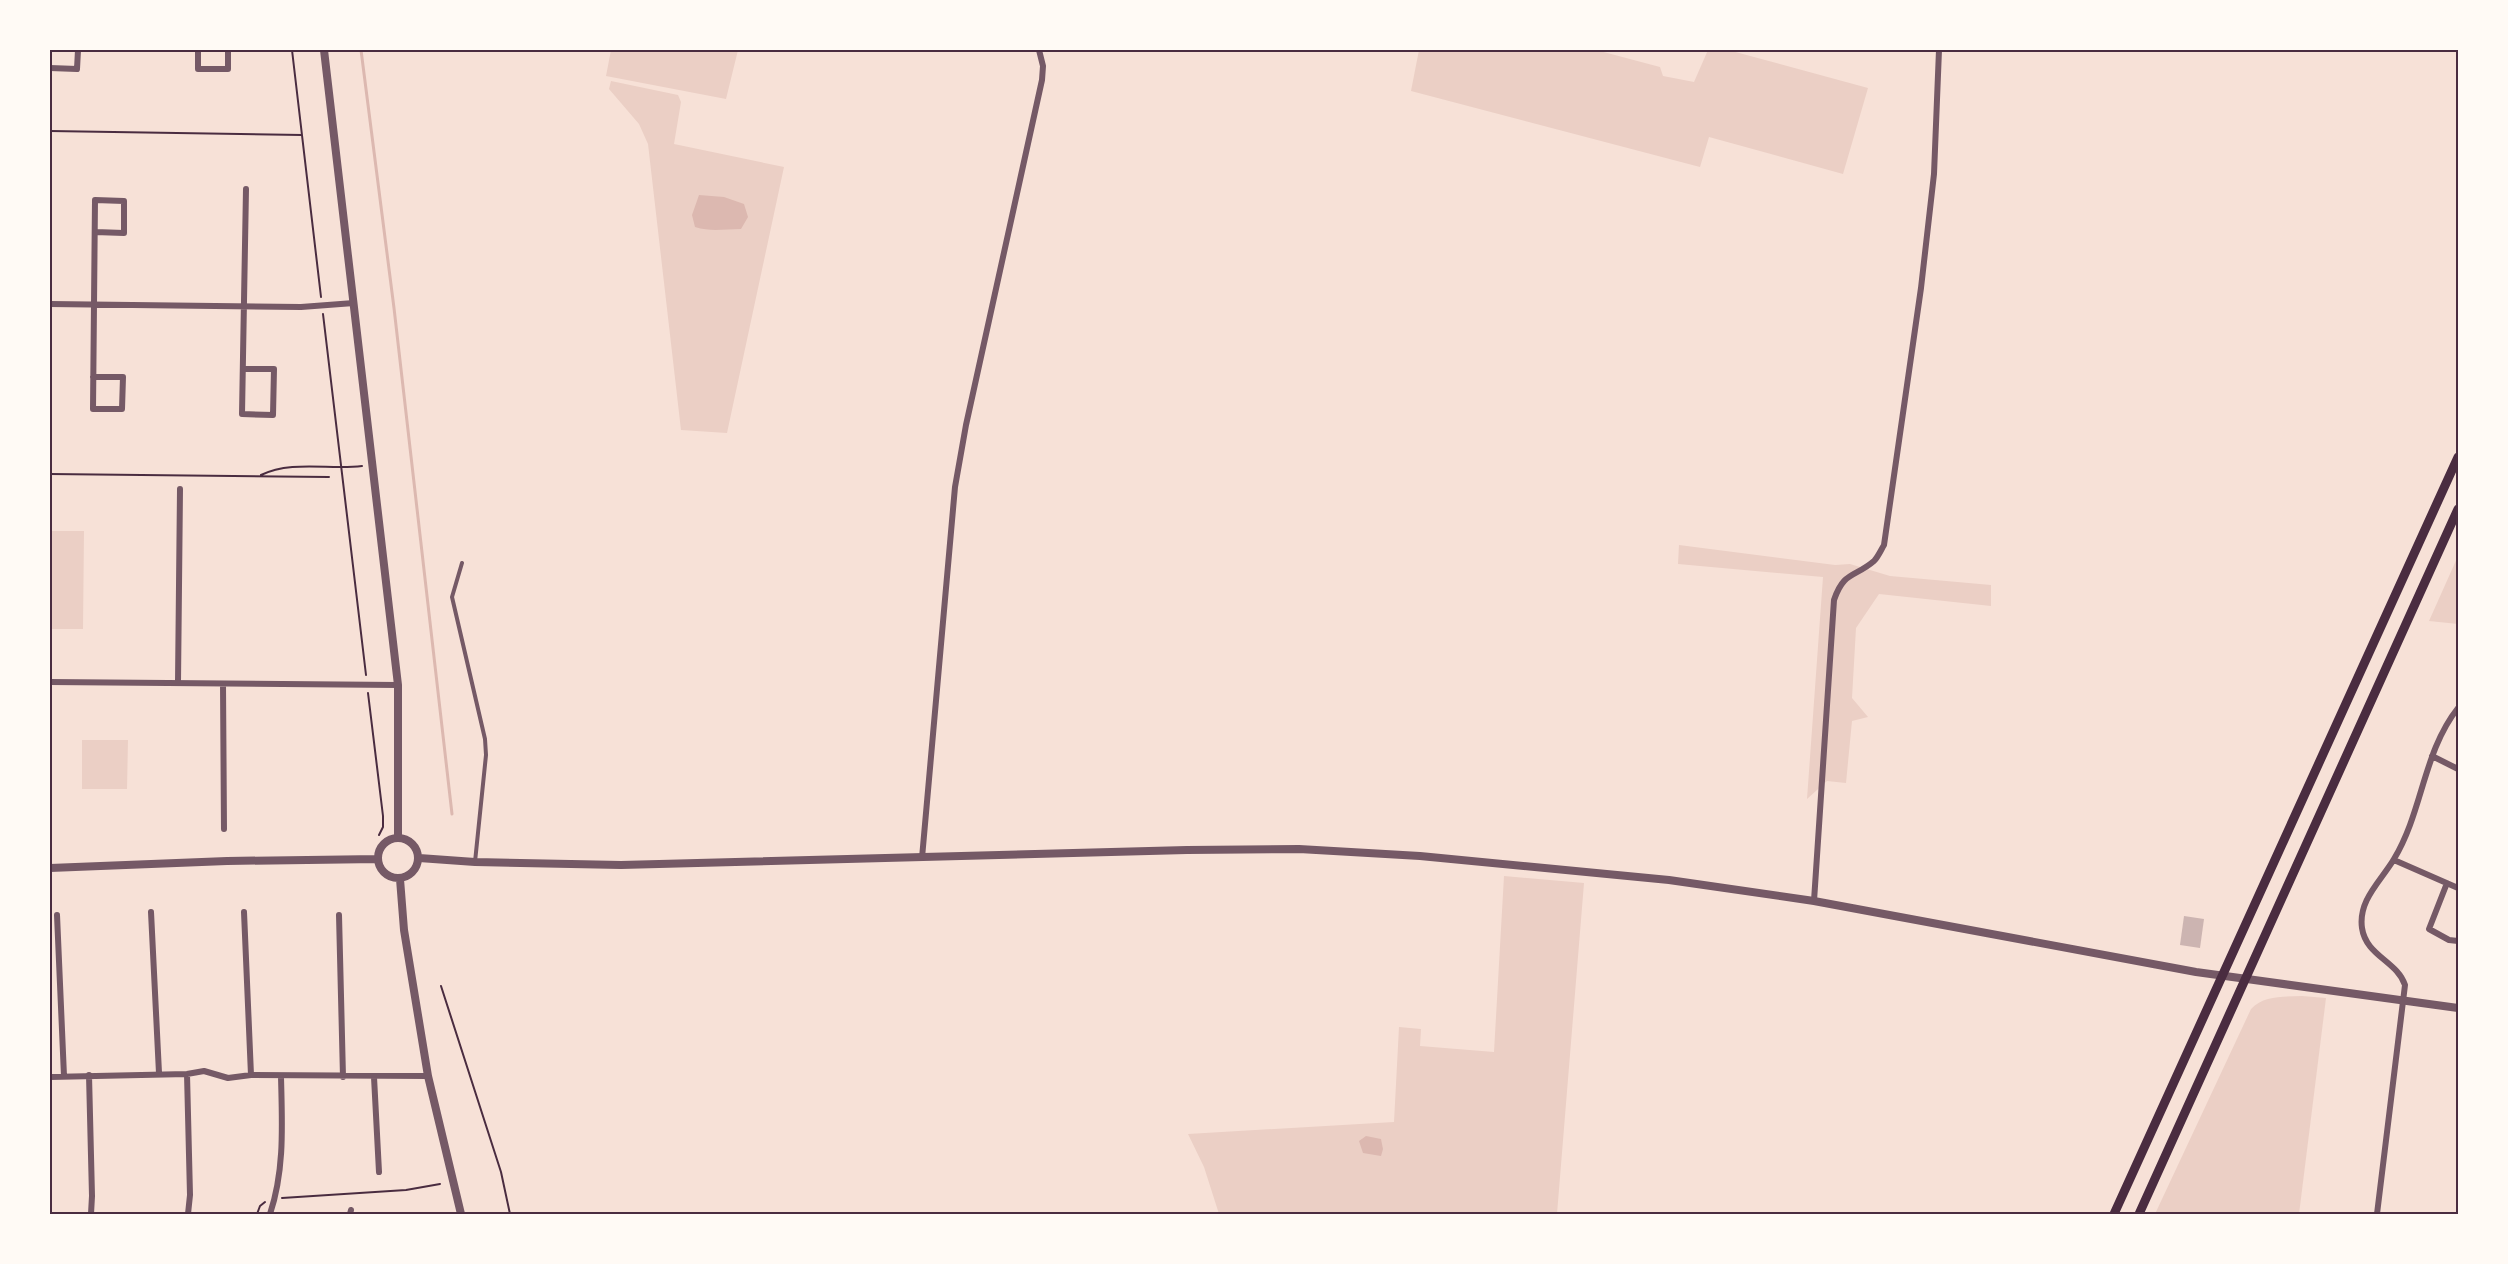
<svg xmlns="http://www.w3.org/2000/svg" width="2508" height="1264" viewBox="0 0 2508 1264" font-family="'Asap Condensed',sans-serif">
<style>
.green{fill:#ebcfc5}
.water{fill:#dcb8b0}
.lines{fill:none;stroke-linecap:round;stroke-linejoin:round}
.stream{stroke:#dcb8b0;stroke-width:3}
.building{fill:#ccb4b1}
.path{stroke:#4a2c40;stroke-width:2}
.service{stroke:#755966;stroke-width:4}
.minor{stroke:#755966;stroke-width:6}
.tertiary{stroke:#755966;stroke-width:8}
.secondary{stroke:#4a2c40;stroke-width:9}
.neatline{fill:none;stroke:#4a2c40;stroke-width:2}
</style>
<rect width="100%" height="100%" fill="#f7e1d7"/>
<path class="green" d="M611 50H738L726 99 606 76Z
M1419 50H1596L1660 67 1663 76 1694 82 1708 50H1728L1868 88 1843 174 1709 137 1700 167 1411 91Z
M611 81 678 95 681 102 674 144 784 167 727 433 681 430 648 144 639 124 609 89Z
M50 531H84L83 629H50Z
M1679 545 1835 565 1850 564 1890 576 1991 585V606L1879 594 1856 628 1852 698 1868 717 1852 721 1846 783 1827 781 1807 799 1823 577 1678 564Z
M2458 556V624L2429 621Z
M82 740H128L127 789H82Z
M1504 876 1584 883 1557 1214H1219L1204 1167 1188 1134 1394 1122 1399 1027 1421 1029 1420 1046 1494 1052Z
M2302 996 2326 998 2299 1214H2155L2251 1009C2264 995 2284 997 2302 996Z"/>
<path class="water" d="M699 195 724 197 744 204 748 217 741 229C724 229 711 232 695 227L692 215Z
M1366 1136 1381 1139 1383 1149 1381 1156 1363 1153 1359 1141Z"/>
<g class="lines">
<path class="stream" d="M361 50 394 308 452 814"/>
</g>
<path class="building" d="M2184 916 2204 919 2200 948 2180 945Z"/>
<g class="lines">
<path class="path" d="M292 50 321 297
M50 131 302 135
M323 314 366 675
M50 474 329 477
M261 475C292 460 329 470 362 466
M368 693 383 816V827L379 835
M441 986 501 1172 510 1214
M282 1198 406 1190 440 1184
M257 1214 260 1206 265 1202"/>
<path class="service" d="M462 563 452 597 485 739 486 755 475 862"/>
<path class="minor" d="M198 50V69H228V50
M50 68 77 69 78 50
M50 304 301 307 354 303
M243 369H274L273 415 242 414 243 357 246 189
M93 377H123L122 409H93L95 200 124 201V233L95 232
M50 682 398 685
M178 683 180 489
M223 684 224 829
M2432 756 2458 769
M922 858 955 487 966 425 1042 80 1043 66 1039 50
M2394 860 2458 888
M2447 883 2429 929 2449 940 2458 941
M1814 901 1834 600C1844 571 1854 578 1874 561 1878 557 1881 550 1884 545L1921 288 1934 174 1939 50
M151 912 159 1073
M244 912 251 1075
M57 915 64 1076
M339 915 343 1077
M187 1074 190 1195 188 1214
M89 1075 92 1196 91 1214
M50 1077 187 1074 204 1071 228 1078 251 1075 428 1076
M374 1077 379 1172
M270 1214C285 1169 282 1123 281 1076
M350 1214 351 1210
M2377 1214 2405 985C2397 961 2366 956 2362 928 2358 900 2381 881 2394 859 2423 811 2423 752 2458 708"/>
<path class="tertiary" d="M324 50 398 685V838
M378 858a20 20 0 1 1 40 0a20 20 0 1 1-40 0Z
M419 858 475 862 621 865 1187 850 1299 849 1420 856 1669 880 1814 901 2196 972 2458 1008
M50 868 227 861 378 859
M400 879 404 930 428 1076 461 1214"/>
<path class="secondary" d="M2114 1214 2458 457
M2139 1214 2458 509"/>
</g>
<rect width="2508" height="1264" fill="none" stroke="#fffaf5" stroke-width="102"/>
<rect x="51" y="51" width="2406" height="1162" class="neatline"/>
</svg>
